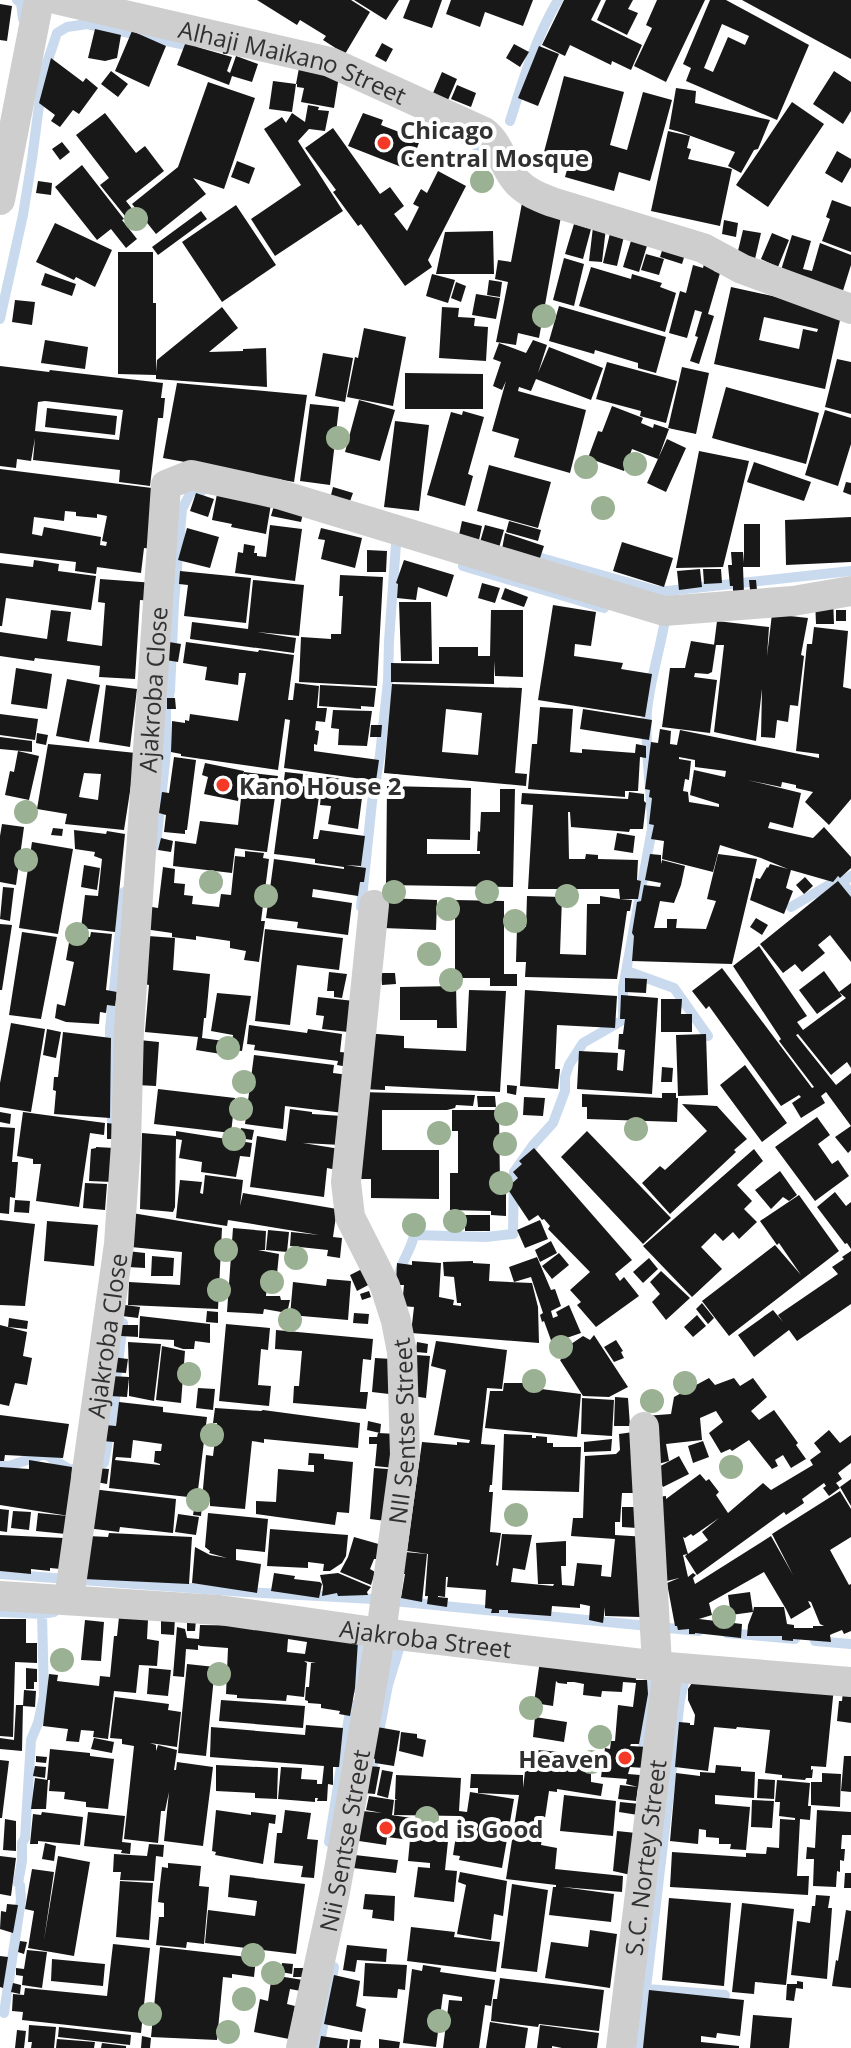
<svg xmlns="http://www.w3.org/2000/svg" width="851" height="2048" viewBox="0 0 851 2048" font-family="'Open Sans',sans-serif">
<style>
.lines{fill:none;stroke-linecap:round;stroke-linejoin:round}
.stream{stroke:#c9daef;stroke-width:10}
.building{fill:#181818;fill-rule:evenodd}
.street{stroke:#cecece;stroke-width:30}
.tree{fill:#9bb193}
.poi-dot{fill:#f43a27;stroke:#fff;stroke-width:3}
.labels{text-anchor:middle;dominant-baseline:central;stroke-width:8;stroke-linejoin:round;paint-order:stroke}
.street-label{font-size:24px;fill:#313131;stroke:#fff}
.poi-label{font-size:24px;font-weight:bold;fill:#313131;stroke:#fff;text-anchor:start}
</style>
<rect width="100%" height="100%" fill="#fff"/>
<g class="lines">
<path class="stream" d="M17 0 21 3 23 19
M510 121C523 80 536 37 558 0
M454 134 481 148
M0 319 23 215 32 159 43 75 57 33 67 27 87 24 195 47
M527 554 658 591H667L851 571
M463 566 604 608
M156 845 166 753V710L170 691 174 603 182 509 192 490 201 492
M842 882 851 894
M361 907 372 802 380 755 388 681 389 641 396 544
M791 907 834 882H842L851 876
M627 971 674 988 708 1036
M116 1128 117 1122 112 1120 110 1029 124 892
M399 1275C402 1259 411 1251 414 1235L486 1237 513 1234 514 1172 534 1144 553 1123 565 1091V1077L569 1065 583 1043 623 1020V988L652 829C652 789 644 751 647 711 650 680 660 650 665 620
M104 1463 115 1401V1386L123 1323
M0 1466H9L45 1454 72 1471 73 1469
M0 1574 245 1592 373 1599 699 1631
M0 1612 42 1614 54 1612
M727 1633 795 1639
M815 1641 851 1644
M354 1688 360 1649 359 1633
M642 1760 650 1669
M370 1779 388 1685 402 1639
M329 1842 351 1704
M647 1989 725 1995
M4 2013 21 1900 20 1885 18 1883 22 1861V1843L25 1838 31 1740 38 1723 44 1696 42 1614
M319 2048 334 1967
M639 2048 680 1700 687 1670"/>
</g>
<path class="building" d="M257 0H351L370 12 345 54 323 40 326 36 300 20 297 25Z
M354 0H399L386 20Z
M410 0H442L432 28 403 18Z
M451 0H533L523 26 485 12 480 27 446 14Z
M564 0H601L591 20 642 45 631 70 612 61 611 65 570 45 565 56 542 45Z
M606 0H633L628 9 638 13 627 35 597 20Z
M657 0H705L666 82 634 66 652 28 646 25Z
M710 0H726L809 45 777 120 686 81 691 68 683 64ZM722 24 749 36 745 45 728 37 713 72 704 68Z
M742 0H851V59Z
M0 4 12 6 7 41 0 40Z
M95 29 121 35 117 58 105 61 88 58Z
M132 31 166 46 149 87 115 71Z
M187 39 197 47 232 57 227 71 230 73 236 56 258 64 252 82 232 76 229 85 177 65Z
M382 43 393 49 386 62 375 56Z
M514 44 529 52 520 67 506 58Z
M539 46 559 54 538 106 518 98Z
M51 58 83 82 86 78 98 88 79 114 73 110 60 127 51 121 55 115 39 103Z
M299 68 339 76 334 108 301 102 304 88 297 87V84H296Z
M111 71 128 84 118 97 101 84Z
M834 71 851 82V111L843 124 813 104Z
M442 72 457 79 448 100 433 93Z
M564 76 624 92 610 145 627 150 643 92 672 100 650 181 619 172 614 191 565 177 570 159 544 152Z
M273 81 296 84 292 112 269 109Z
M208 82 255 98 224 189 193 178 206 194 156 234 132 204 178 167Z
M457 85 476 93 471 107 451 99Z
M676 88 696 91 695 103 770 120 758 149 754 150 741 173 728 166 735 152 680 132 669 129Z
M792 102 824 124 768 207 736 185Z
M308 105 319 107 318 110 329 111 325 131 309 129 298 141 343 211 275 256 251 219 301 185 264 129 282 117 286 123 292 113 305 122Z
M105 113 136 153 145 146 164 171 126 201 133 210 125 216 100 185 109 178 76 135Z
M363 113 383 120 381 125 420 140 409 170 348 146Z
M333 128 380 194 390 187 404 206 394 214 407 231 419 207 413 204 421 189 427 193 438 171 466 186 428 260 432 267 405 286 361 224 358 226 333 192 336 190 305 148Z
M668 131 690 136 687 148 691 149 688 159 732 169 720 226 651 211Z
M62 142 70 152 60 160 52 149Z
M837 151 851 159V167L842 183 825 173Z
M237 161 255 168 249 184 231 177Z
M82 165 124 219 122 220 137 239 126 248 111 229 97 240 55 187Z
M38 181 52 183 51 195 36 193Z
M832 200 851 207V252L822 241 830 219 826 217Z
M522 203 562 211 539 338 518 333 516 345 496 342 508 282 495 279 498 260 511 262Z
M236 205 276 265 222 302 182 242Z
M201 211 207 219 158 255 152 247Z
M724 220 738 223 736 237 722 234Z
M55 223 112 250 95 287 76 277 74 280 36 262Z
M574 224 591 229 583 259 565 254Z
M593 227 606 228 602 262 589 261Z
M611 229 625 232 617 266 603 263Z
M743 230 761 233 755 259 737 255Z
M493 231 494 274H436L445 232Z
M634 231 650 236 639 272 623 267Z
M772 233 789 240 778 267 761 259Z
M792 235 811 241 803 269 812 271 820 243 851 255V265L841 297 781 270Z
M665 241 687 248 682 264 660 257Z
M118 252H153V303H156V372L157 360 222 307 238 328 209 352 243 351V349L266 348 267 387 156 379V375L118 374Z
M646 254 664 259 659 275 641 270Z
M706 256 717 259 714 271 720 273 708 314 714 316 699 364 690 361 698 337 695 336 702 312 695 310 687 338 669 333 680 291 686 293 693 265 703 268Z
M564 258 584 264 574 306 553 300Z
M591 267 631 279 632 274 662 283 660 287 676 293 665 332 579 306Z
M45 273 76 284 72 296 41 285Z
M432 274 455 280 448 303 426 296Z
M489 280 502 282 500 297 487 295Z
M456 282 466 286 461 302 451 298Z
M731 287 842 311 825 389 714 364ZM764 317 818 329 817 332 803 329 799 349 759 340Z
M476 294 500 298 496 319 472 315Z
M15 300 35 302 32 325 12 322Z
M559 306 666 337 656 373 638 368V363L595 350 594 354 549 341Z
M442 307 459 308 458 317 475 318 474 326 488 327 486 361 439 358Z
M364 328 406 337 393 406 347 397 355 357 358 358Z
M45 340 88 347 85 369 41 363Z
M533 340 547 345 538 373 549 347 603 368 591 400 536 379 531 391 519 387 518 391 586 410 570 473 514 457 519 439 492 431 506 381 502 390 493 386 501 362 493 359 499 343 526 353Z
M323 353 353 358 345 402 315 396Z
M837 359 851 362V414L825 407Z
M607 362 677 381 666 423 640 416 641 411 596 399Z
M0 366 49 372 50 370 163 383 161 398H165L163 418H158L150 486 119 482 120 470 33 460 35 438 31 461 17 459 16 468 0 466ZM45 401 123 410 119 440 35 431 38 402Z
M682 367 709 373 696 434 668 428Z
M405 373 483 374V409H405Z
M177 383 307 395 294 482 163 458Z
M726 387 819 413 806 464 712 438Z
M359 400 395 410 380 461 345 452Z
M310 404 339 407 330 485 300 481Z
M612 406 643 418 641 423 653 428 654 424 669 429 658 459 632 449 624 471 588 458 598 431 602 432Z
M47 408 117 416 115 435 45 427Z
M825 410 851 418V444L838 486 805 475Z
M463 411 484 417 468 474 473 476 465 506 427 495 451 412 462 415Z
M395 421 429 425 419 511 384 507Z
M667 439 686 448 666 492 647 483Z
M699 451 749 461 723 567 676 568Z
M754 462 811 482 804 501 747 482Z
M489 465 551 482 538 528 477 511Z
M0 469 160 489 153 549 144 548 141 573 97 567 96 574 75 571 76 562 0 553ZM65 511 76 512V516L97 518V514L107 516 102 541 107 542 106 546 100 545 101 537 44 527 42 536 32 534 34 517 64 521Z
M846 482 851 483V495L843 492Z
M333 487 353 493 349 504 330 499Z
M196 493 214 499 208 517 190 511Z
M217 494 271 504 266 534 231 527 232 524 212 520Z
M275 502 304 509 301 522 271 516Z
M851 517V562L786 565 785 520Z
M462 521 482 526 479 540 459 535Z
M509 521 541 530 538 541 506 532Z
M744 524H760V567H743L744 594 733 595V586H730L728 565H732L731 552H743L744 563Z
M270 525 302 529 295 581 235 573 238 552 243 553 244 544 255 546 254 553H257V556L266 557Z
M485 525 504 530 499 548 480 542Z
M187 528 219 537 210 568 178 560Z
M321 528 362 538 355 568 321 559 325 540 318 539Z
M505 533 544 546 539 561 502 549Z
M622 542 673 558 664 587 613 571Z
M367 550 387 551 386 572H367Z
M34 560 59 564 58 571 96 576 91 610 6 598 2 626H0V563L33 567Z
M404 560 454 575 447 597 418 587 416 600 397 598 398 584 396 583Z
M700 569 702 587 679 590 677 571Z
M703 569H721L722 583 704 584Z
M180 571 251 578 246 623 184 616 188 585 179 584Z
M340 575 383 577 377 686 299 682 301 637 331 639V634H341L343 596H339Z
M100 579 155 583 153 601 140 600 135 679 99 677 100 666 35 658 34 661 0 656V632L47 639 51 610 71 612 67 641 102 646 105 603 98 602Z
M253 580 304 585 299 636 257 632 296 638 294 653 190 639 192 622 248 629Z
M749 580H756L757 590H750Z
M482 583 500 588 495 603 478 598Z
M505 588 528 597 524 607 501 599Z
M833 598 834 624H816L815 599Z
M399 602H431L432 661H401Z
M553 605 596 612 591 646 575 644 574 656 623 663 621 669 652 674 645 717 538 700Z
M491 610H523V677L495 676 494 661V684L391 682V663L439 664V647H478V656H490Z
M836 610H846V621H836Z
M772 614 808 618 801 655 804 656 798 706 790 705 788 722 777 720 775 738 761 737 762 689 756 741 714 732 724 645H714L717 621 769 627 767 656Z
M814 627 848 631 843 687 851 689V799L829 825 805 802 813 792 796 788V785L782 782 781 787 747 780 801 793 793 828 770 822 768 828 813 838 824 827 851 857V868L840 878 838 876 833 882 791 870 786 888 793 891 784 914 750 900 756 878 760 879 767 867 768 868 770 864 788 869 761 858 720 845 713 872 662 859 664 841 651 839 654 825 649 824 652 798 649 797 650 790 645 789 651 742 658 743 660 729 671 731 670 744 677 745 680 730 819 758V754L796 751 807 644H812ZM679 757 695 760V767L726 771 725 777 694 770 690 795 719 804V807L689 802 688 792 683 791 685 779 689 780 691 761 679 759Z
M691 641 716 645 712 672 708 674 695 673 694 677 717 680 710 733 662 727 670 668H685Z
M169 642 181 644 178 662 166 660Z
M186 642 258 652 259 650 294 655 288 700H293L295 683 319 686 317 708H327L325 722 316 721 315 730 319 731 317 745 314 744V751L379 760 376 781 284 768 290 720 285 719 278 770 181 756V754L171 752 172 721 185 723V720L189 721 190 714 238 721 246 673H239L238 685 205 680 207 667 183 663Z
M16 668 52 674 47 709 11 704Z
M67 679 100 685 89 742 56 736Z
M392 684 522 688 515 773 527 774 526 786 384 773ZM446 709 482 713 478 755 442 752Z
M106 685 137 689 130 747 99 742Z
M320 685 376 688 374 707 361 706V709L319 706Z
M167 698H175L176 709H167Z
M540 707 573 709 570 752 582 753V749L635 753 636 744 646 746V758L640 757 638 791H625V797L528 789 532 744H537Z
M583 709 652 720 649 740 580 729Z
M333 710 372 711 367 746 338 745 339 729 331 728Z
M0 714 38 719 35 740 0 735Z
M371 725H382L381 737H370Z
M37 733 48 735 46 745 36 743Z
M0 737 32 741V752L0 749Z
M48 744 136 753 124 830 65 824 67 814 37 809ZM84 773 101 774 98 800 79 797Z
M18 751 39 756 29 800 5 795 10 771 14 772Z
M174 757 196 760 187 830H185V834L164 832 166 815 159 813 162 792 169 793Z
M205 763 244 771 238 801 204 794 208 777 202 775Z
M244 772 278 776 267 852 235 848 232 873 173 866 175 841 196 844 200 821 238 825Z
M285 772 303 774 302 786 320 789 313 839H318L320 830 365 836 361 866 346 865 366 868 364 882H360L358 896 313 889 312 897 352 903 348 935 297 928 298 922 266 918 274 859 344 869V867L315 863V859L274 854Z
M306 774 364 782 358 829 328 824 331 806 320 805 322 787 305 785Z
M387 786 471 788 470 840 427 839V854H480V851H477L478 831 480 832 481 812H500V789H515L513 887 386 885Z
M629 792 644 794V801L646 803 643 829H630L629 832 571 827 570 812H568L569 859H585L586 854 598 855V859L638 860 637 880 641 881 638 899H620L632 900 630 911H627L617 979 525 977 526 962H516L517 927H526L527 896 562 897 560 954 586 955 587 904H600V896L620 899 619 889H528L533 805 521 804 522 793 628 799Z
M2 824 24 827 16 885 0 882V836Z
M53 828 63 829 62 836 51 835Z
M74 830 106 834 107 831 125 834 115 932 81 928 85 895 98 896 102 859 94 856 95 852 75 849Z
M617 833 635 836 633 853 614 850Z
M161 838 173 841 171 852 158 850Z
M32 842 73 849 58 934 19 928Z
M245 851 264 853 263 858 269 859 261 921H265L259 962 244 960 246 951 230 948V941L196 936V940L172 937V933L144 929 146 906 158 908 163 867 175 869 174 883 185 884 184 895 193 896 192 904 219 907 221 894 231 895 235 856 245 857Z
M650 854 661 855V864L662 860 685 866 681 885 674 903 660 901 654 928H667V919H677L676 928 706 929 716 901 707 899 718 854 757 859 732 964 632 961 634 936 632 933 637 902 641 901 644 885 660 887 661 883 645 880Z
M84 865 100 868 97 890 81 887Z
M805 877 813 886 804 894 796 885Z
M838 881 851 897V962L830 935 818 945 825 953 802 972 795 964 783 973 760 944Z
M3 887 14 888 10 921 0 919Z
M385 898 437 900 436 930 383 928Z
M455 900 504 901V974H517V986H490V978H455Z
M756 918 768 925 762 935 750 927Z
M0 924 12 925 2 990H0Z
M265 929 343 938 339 970 297 965 290 1025 255 1021Z
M22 932 57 937 41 1019 9 1015Z
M91 932 112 934 106 990 117 992 115 1006 107 1005 106 1013 100 1012 99 1024 66 1022 55 1018 57 1004 65 1006 74 962 66 960 70 937 78 939V935L90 937Z
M148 936 175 938 173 970 210 974 206 1018H204L202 1038 224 1041 221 1054 196 1050 198 1037 145 1032 149 985 144 984Z
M759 946 807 1016 797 1022 803 1030 846 998 839 992 851 983V1068L847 1062 831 1075 798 1034 796 1035 836 1085 851 1073V1126L826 1092 821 1096 825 1103 801 1118 792 1103 801 1097 799 1095 781 1106 709 1006 706 1009 692 991 722 968 812 1088 814 1087 779 1041 781 1039 733 966Z
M824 971 842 996 817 1014 799 990Z
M329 972 347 974 342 998 334 997V991H327Z
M381 973H395L396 984 382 985Z
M625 978 647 979 646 993 625 992Z
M456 986 457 1028H437V1020H400V987Z
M469 990 506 991 500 1092 385 1086V1090L361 1089 364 1033 404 1036V1048L466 1051Z
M525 990 617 996 615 1028 557 1025 555 1069H560L558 1089 520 1086Z
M217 993 251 996 242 1051 231 1050 233 1035 211 1031Z
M621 995 658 998 652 1094 577 1089 579 1051 618 1053 617 1070 623 1071 625 1050 618 1049 619 1034H623L625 1019H620Z
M318 997 354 1001 348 1032 322 1029 324 1016 316 1015Z
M661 999H682L681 1014H692V1032H661Z
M11 1023 45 1029 31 1112 0 1107V1083Z
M249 1025 307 1033 308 1029 342 1034 340 1052 350 1053 348 1067 337 1065 338 1061 254 1050 255 1045 247 1044Z
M47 1029 61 1032 56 1058 43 1055Z
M63 1032 111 1038 110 1118 54 1114 56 1091 53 1090 54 1077H58Z
M706 1034 708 1095 678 1096 676 1035Z
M139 1040 159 1042 156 1086 137 1085Z
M254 1055 334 1065 333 1073 349 1075 344 1113 285 1106 283 1129 245 1124Z
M745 1065 787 1123 762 1142 720 1085Z
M662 1067 673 1068 672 1082H661Z
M507 1085 517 1086 516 1095 507 1093Z
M158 1089 235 1098 231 1133 154 1124Z
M360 1092 475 1095 473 1106 456 1105 455 1108 447 1110H382V1150H439V1199L371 1198V1179H359Z
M662 1093H676V1098H678L677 1122 587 1119V1107H582V1094L662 1098Z
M477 1096H495L496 1107H478Z
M524 1097 545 1098 543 1116 523 1115Z
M682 1104 717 1106 747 1139 734 1150 736 1152 670 1214 642 1183 660 1166 665 1170 707 1131Z
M290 1109 312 1112V1114L342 1116 341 1145 303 1143 340 1149 337 1170 327 1168 324 1197 250 1187 257 1136 286 1141Z
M452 1110H499L500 1186H506V1216L491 1215V1211L450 1210V1173H458V1131H452Z
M0 1112 11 1114 10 1124 0 1122Z
M23 1112 105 1123 104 1135 90 1133 79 1207 36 1201 41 1164H33V1159L17 1156Z
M817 1117 830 1135 818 1144 832 1164 838 1160 849 1176 815 1201 775 1147Z
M107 1123 115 1124V1139H107Z
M851 1126V1150L848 1153 835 1137Z
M0 1127 15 1128 12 1162H18L15 1198 10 1197 9 1214 0 1213Z
M241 1128 254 1130 252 1140 239 1138Z
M176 1131 252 1143 250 1157 240 1156 236 1177 201 1172 202 1162 179 1158 182 1140 176 1139 175 1207 173 1212 140 1209 142 1133 176 1136Z
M587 1131 671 1218 643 1244 561 1157Z
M96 1147 114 1148 112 1182 89 1181 91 1149 96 1148Z
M534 1148 632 1260 615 1274 620 1281 624 1277 639 1296 596 1327 577 1305 581 1302 570 1290 590 1272 548 1229 550 1226 544 1219 542 1220 538 1215 529 1221 507 1188 518 1178 513 1172 522 1164 519 1161Z
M754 1149 763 1161 737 1185 752 1201 744 1209 757 1222 739 1239 733 1232 723 1241 715 1233 701 1247 722 1269 692 1297 643 1246Z
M780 1171 797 1195 789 1201 783 1197 771 1209 755 1190Z
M205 1175 243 1180 240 1206 243 1193 337 1209 333 1237 342 1238 340 1258 327 1256 328 1250 290 1246 291 1232 319 1235 228 1220 227 1226 176 1218 180 1180 202 1182 200 1193 203 1194Z
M85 1183 107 1184 105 1210 83 1208Z
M835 1192 846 1206 851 1202V1249L847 1243 845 1244 817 1207Z
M799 1195 839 1251 729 1336 702 1301 775 1245 801 1275 779 1243 777 1245 760 1221Z
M15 1200 30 1201 29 1213 14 1212Z
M132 1213 222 1228 218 1309 128 1305 129 1282 180 1285 182 1252 131 1247Z
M465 1215H490V1231H465Z
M0 1220 35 1224 25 1306 0 1305Z
M540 1220 548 1239 525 1248 517 1230Z
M47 1221 98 1225 94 1266 44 1261Z
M233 1228 266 1231 265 1250H258L279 1254 277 1274H268L266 1296H280L281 1300H290L287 1313 264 1309 263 1314 227 1312Z
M268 1230 289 1232 287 1252 266 1250Z
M551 1241 557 1253 540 1262 535 1250Z
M127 1251 145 1253V1268L128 1267Z
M851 1251V1304L797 1341 789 1330 754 1357 738 1335 773 1310 783 1322 778 1315 838 1274 832 1267 844 1259 842 1257Z
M559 1253 569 1265 552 1279 542 1266Z
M152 1256 174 1258 173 1276H151Z
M537 1257 551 1290 555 1289 561 1306 551 1311 553 1318 558 1316 556 1312 569 1305 581 1333 552 1343 544 1321 542 1322 540 1315 543 1313 531 1277 514 1282 509 1267Z
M649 1258 658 1269 643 1283 633 1272Z
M412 1261 441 1263 439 1297 454 1300 453 1305 461 1306V1303H457L454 1277 444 1276 443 1262 473 1261V1263L490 1264 489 1281 532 1283 538 1307 539 1343 411 1333 414 1307 402 1306 404 1285H396L397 1263 412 1265Z
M364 1268 372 1283 357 1291 350 1275Z
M661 1271 690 1298 666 1320 652 1302 660 1294 650 1282Z
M327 1279 351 1281 348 1320 290 1315 293 1282 326 1286Z
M369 1291 371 1297 362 1300 360 1294Z
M702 1303 714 1318 708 1324 696 1309Z
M125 1305 140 1307 138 1318 122 1316Z
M207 1311 218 1312V1323L206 1322Z
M354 1313 369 1314 368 1324 353 1323Z
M697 1315 706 1326 693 1337 684 1327Z
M140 1316 210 1324V1343L195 1341 194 1349H183L174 1346V1340L139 1338Z
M9 1318 28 1321 27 1329 8 1327Z
M226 1324 270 1328 268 1350 261 1349 258 1385 271 1386 269 1406 219 1401Z
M0 1325 27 1332 23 1356 32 1358 27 1385 15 1383 9 1406 0 1404Z
M121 1325H138V1337L121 1336Z
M276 1330 373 1339 371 1360 363 1359 360 1392H368L366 1409 293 1403 294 1386H299L302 1351 275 1349Z
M594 1335 628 1387 609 1397 583 1396 560 1360 566 1355 565 1348 583 1336 590 1340Z
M616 1340 623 1351 621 1352 624 1358 614 1362 604 1347Z
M436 1341 507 1350 502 1389 487 1388 481 1444 495 1445 492 1485H490L489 1492H493L490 1532 501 1533 496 1565 498 1566 502 1534 532 1535 525 1570 513 1568 511 1582 553 1586 554 1584H538L536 1543 566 1541V1566H561L562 1585 574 1586 577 1563 602 1565 601 1576 611 1577 615 1539 571 1536 573 1518H583L585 1456 616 1454 620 1450 619 1434 633 1432 635 1493H622L620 1522H615V1535L647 1537 640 1617 605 1616V1607L603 1623 589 1620 590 1606 580 1604V1608L552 1606 551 1616 508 1613V1610H499V1613H491L492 1609 485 1608 486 1590 447 1587 448 1577H446L445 1597 438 1596V1597L448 1598 447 1607 427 1604 428 1596H425L428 1554 407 1551 422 1442 457 1445V1442L469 1443 470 1440 434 1435 446 1370 431 1366Z
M128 1342 161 1344 154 1401 129 1396V1378L127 1397 110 1396 111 1376 129 1377Z
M417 1342 428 1344 427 1353 416 1352Z
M162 1346 185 1351 181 1403 156 1400Z
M416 1355 430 1356 426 1398 412 1396Z
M112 1357 128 1359 126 1373 111 1372Z
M375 1358 392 1359 389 1394 372 1392Z
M709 1378 715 1385 734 1378 740 1386 753 1378 767 1397 751 1411 759 1420 774 1410 798 1443 796 1445 806 1459 791 1468 783 1455 775 1460 778 1466 772 1469 749 1440 732 1451 730 1449 721 1453 709 1433 723 1422 716 1411 700 1418 702 1440 666 1444 669 1461 651 1466 645 1416 671 1414 674 1397Z
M504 1383H526L525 1387 581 1394 577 1437 485 1428 490 1391H503Z
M198 1388 215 1389 213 1410 196 1408Z
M615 1397 628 1398 630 1426H614Z
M582 1398 614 1400 612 1436 581 1434Z
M119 1402 163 1407V1412L207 1417 197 1498 109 1488 114 1442 103 1441 105 1425 116 1426ZM133 1440 162 1444 161 1451H155L154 1462 160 1464V1465L115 1460 116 1457 131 1458Z
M215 1408 261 1411 263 1410 360 1423 358 1448 264 1439V1443L252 1441 245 1509 210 1506V1501L202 1500 206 1455 213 1456 217 1423H213Z
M0 1415 69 1424 63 1458 5 1455 4 1461H0Z
M368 1421 381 1424 380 1433 367 1430Z
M829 1430 840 1443 851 1435V1463L838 1473 842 1479 836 1483 840 1488 829 1496 823 1488 826 1486 824 1483 802 1499 804 1503 786 1515 784 1512 697 1575 685 1556 708 1540 702 1532 719 1518 693 1536 691 1534 685 1538 683 1537 688 1554 683 1555 688 1577 693 1573 696 1575 693 1578 695 1584 771 1536 793 1575 772 1534 840 1491 851 1509V1537L830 1550 849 1585 851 1584V1631L844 1634 842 1630 832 1634 830 1635 831 1642 793 1639V1641L782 1640V1636H747L748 1625 753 1612 731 1615 728 1595 750 1592 753 1612 754 1607H784L787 1624 794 1625V1628H813V1626H824L820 1624 811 1602 808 1601 811 1607 791 1619 786 1609 764 1572 709 1603 712 1615 689 1622 699 1619 742 1624 741 1638 695 1633V1634H689V1629L678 1630 677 1626H675L667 1583 679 1578 667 1581 657 1497 666 1496V1499L700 1474 706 1481 709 1479 719 1492 716 1495 728 1513 763 1483 771 1490 813 1465 810 1460 821 1452 814 1443Z
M378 1433 397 1434 394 1468 375 1466 377 1444H369V1437H377Z
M504 1434 532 1435V1438H536V1436L547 1437V1443H553V1447H581L579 1492 502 1490Z
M612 1439 611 1451 584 1452V1442Z
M703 1441 709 1457 693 1463 688 1446Z
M309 1453 324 1454V1459L353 1462 349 1513 337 1512 335 1525 256 1514V1501L276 1502 278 1469 314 1472V1465H308Z
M679 1456 689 1474 663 1487 653 1470Z
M29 1460 72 1467 69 1516 0 1505V1467L29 1469Z
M97 1468 109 1469 107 1484 96 1482Z
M374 1468 388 1469 386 1521 370 1519Z
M851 1479V1506L840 1487Z
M92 1489 176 1499 173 1533 120 1527 119 1532 87 1528Z
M195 1504 202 1505 201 1516 193 1515Z
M622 1507H639L637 1528 622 1527Z
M0 1509 9 1510 7 1532 0 1531Z
M13 1511 31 1512 29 1530 11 1528Z
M38 1513 68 1516 66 1534 36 1531Z
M208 1513 268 1519 265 1552 236 1549V1560L261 1564 257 1593 192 1583 195 1547 210 1555 227 1558 209 1553 210 1551 205 1547Z
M178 1514 199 1517 196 1535 175 1532Z
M270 1529 348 1535 346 1556 342 1563 330 1571H323L324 1564 308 1562V1568L267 1566Z
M109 1533 192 1537 189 1584 84 1579 88 1536 108 1537Z
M0 1535 64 1538 61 1569 50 1568V1571L31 1569V1574L0 1571Z
M354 1537 382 1545 378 1559H374L370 1569 375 1572 371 1585 340 1572 348 1557Z
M405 1552 427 1554 422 1602 401 1598 405 1574H403Z
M274 1573 295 1576 294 1579 320 1582 322 1584 319 1598 271 1591Z
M338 1573 371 1587 367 1592 368 1595 338 1596 337 1593 322 1596 323 1586 320 1575Z
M119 1617 148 1620 147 1639 159 1641 157 1666 139 1665 136 1693 114 1691 108 1739 93 1737 94 1731 81 1730 79 1742 66 1741 68 1729 43 1726 49 1674 58 1675 57 1681 99 1686 100 1676 110 1677 114 1636H117Z
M161 1618H175L174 1635 161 1634Z
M0 1619H26V1643H37V1663L15 1662 13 1737 0 1736Z
M187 1619 196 1620 195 1631H187Z
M85 1620 104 1622 101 1661 81 1660Z
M200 1625 258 1626 358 1640 355 1688 350 1716 339 1714 340 1711 321 1708V1704L308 1703V1701L305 1700 306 1687H309L311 1663H316L304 1661 307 1663 304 1697 287 1695 286 1701 237 1698V1695L226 1694 228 1648 201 1646 198 1645V1650L186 1649 184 1677 173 1676 177 1627 185 1629 187 1638 199 1639ZM288 1639 307 1642 305 1654 287 1652Z
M540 1660 637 1666 636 1680H647L648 1694 639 1744H631L630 1746 647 1747 644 1768 630 1767 628 1774 640 1775 642 1788 626 1784 627 1779 601 1777 605 1748 610 1749 611 1741H615L618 1705 633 1707 636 1683 623 1682 622 1692 602 1691 601 1697 583 1695 584 1684 574 1682H567V1684L558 1683 556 1681 553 1706 534 1703Z
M187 1664 215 1667 206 1756 178 1753Z
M26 1668 37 1669V1682H34V1689H26Z
M149 1668 171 1670 168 1696 147 1694Z
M697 1675 834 1687 826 1767 811 1766V1770L813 1769 812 1778H806L805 1780 782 1778V1775L765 1773 770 1730 737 1727 736 1729 714 1727 708 1771 675 1767 679 1722 690 1723V1725H694L695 1715 688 1700V1689Z
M24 1690 36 1691 35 1707 23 1706Z
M843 1691H851V1723L837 1721 839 1701H842Z
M115 1697 169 1704 168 1710 181 1712 177 1747 150 1743 156 1745V1751L158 1745 177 1750 174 1770H176L177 1762 213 1767 203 1846 164 1841 169 1792 165 1811H161L158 1843 124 1839 134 1746 122 1744V1739L110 1738Z
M221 1700 305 1706 303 1728 219 1721Z
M16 1705H23L22 1751 0 1749V1738L14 1740Z
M535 1717 567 1722 564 1742 533 1737Z
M306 1725 343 1728 339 1767H333V1785L328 1784 327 1801H317L318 1798H315V1802L278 1799 281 1767 302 1768 301 1779 317 1780V1784H322L324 1766 210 1757 211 1727 305 1735Z
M377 1727 400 1731 394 1766 375 1763V1759L372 1758Z
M401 1732 417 1734V1738L426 1740 423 1757 399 1751Z
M94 1738 114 1742 112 1753 91 1749Z
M50 1749 90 1753V1756L114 1759 108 1809 86 1807V1802L64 1799 65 1792 49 1791 50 1780H47Z
M537 1750 572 1753V1765L591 1766V1782L603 1784 601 1796 557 1789V1792L549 1791 541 1845 557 1848 555 1869 623 1876 622 1892 562 1887 614 1894 611 1922 549 1915 553 1887H556V1885L506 1879 519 1795 478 1793V1788H470L471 1774 523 1775V1788L527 1755 537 1756Z
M36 1756 47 1757 46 1763 36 1762Z
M844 1756H851V1792L841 1791Z
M0 1760 9 1761 2 1818H0Z
M216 1765 278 1768 277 1799 255 1798V1793L216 1791Z
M716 1765 741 1767V1771L755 1772 754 1798 715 1795V1804L750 1807 746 1850 730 1849 731 1844H719V1838L706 1837V1830L699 1829 698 1844 670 1841 676 1773 700 1776V1772L715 1773Z
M35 1766 46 1767 45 1778 33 1776Z
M368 1766 380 1767 375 1794 364 1793Z
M382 1770 393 1772 388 1798 377 1795Z
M822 1773 841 1774 840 1807 811 1805V1782H822Z
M396 1775 461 1778 459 1811 467 1812 470 1792 514 1799 502 1868 459 1860 460 1856 453 1855 459 1816 394 1815 395 1800H397L395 1799Z
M35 1778 48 1780 46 1809H31Z
M758 1779 775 1780 774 1799 757 1798Z
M777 1780 810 1783 808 1806H811L810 1820 800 1819 797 1876H809L808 1895 670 1887 672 1852 746 1857V1853L766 1854 767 1847 779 1848 780 1819 795 1820V1818L779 1816 780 1802H775Z
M620 1785 638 1787 636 1801 618 1799Z
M564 1795 616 1801 613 1836 560 1831Z
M369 1796 394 1800 392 1815H391L412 1818 410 1837 448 1841 445 1870 457 1871 454 1902 414 1897 418 1867 430 1868V1863L408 1861 410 1840 387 1837 386 1845 359 1841 363 1811 382 1813 366 1810Z
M752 1800 774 1801 772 1828 751 1827Z
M620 1802 640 1804 638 1815 619 1812Z
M216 1810 251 1815V1812L276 1815 275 1824 269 1823 263 1864 215 1855 216 1852 212 1851Z
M285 1810 311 1813 307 1839 318 1840 314 1878 301 1877 303 1866 274 1863 277 1833H282Z
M817 1810 851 1812V1835H842L841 1849H845L844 1861 840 1860V1872L837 1871 836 1887 813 1886 814 1859H806L807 1847 815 1848Z
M42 1812 83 1817 80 1845 38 1841V1844H30L33 1814 41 1815Z
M88 1812 125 1816 122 1842 131 1843 130 1854 121 1853 122 1850 84 1846Z
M5 1819 16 1821V1851L3 1850Z
M617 1831 636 1833 631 1875 613 1871Z
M45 1843 56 1846 54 1861 42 1859Z
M149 1844 164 1845 163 1857 156 1856 154 1881 120 1880 121 1872H113L114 1854 147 1856Z
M355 1855 398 1860 396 1873 353 1868Z
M0 1856 16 1858 11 1896 0 1894Z
M58 1856 90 1862 74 1956 28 1948 34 1911 25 1909 32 1869 54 1872 44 1940Z
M168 1863 201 1866 199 1886 209 1887 204 1944 187 1942 186 1948 156 1945 159 1917H164V1903L158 1902 162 1867 168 1868Z
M460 1872 507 1881 503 1916 494 1914 491 1940 457 1934 466 1885 458 1882Z
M845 1873H851V1888H844Z
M230 1875 305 1884 296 1954 205 1943 208 1910 255 1916 257 1901 228 1897Z
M120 1881 153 1883 149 1940 116 1937Z
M512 1884 548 1890 537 1972 501 1968Z
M365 1894 395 1896 394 1921 372 1918 373 1910 363 1909Z
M816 1895 830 1896 828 1908H832L827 1979 791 1975 797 1921 810 1923 812 1906H815Z
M669 1898 731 1903 724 1986 662 1980Z
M742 1903 794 1909 786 1985 755 1982 754 1994 732 1992Z
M7 1904 18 1905 13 1933 0 1929 1 1911 6 1912Z
M846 1910 851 1911V1988L832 1986 836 1960 838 1961Z
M411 1927 455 1932 454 1937 500 1942 496 1972 407 1961Z
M590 1930 617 1934 610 1988 545 1978 551 1942 588 1947Z
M20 1941 27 1942 24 1954 18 1952Z
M113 1944 150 1948 141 2033 22 2020 23 2012 12 2011 13 1994 24 1995 25 1988 107 1996Z
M347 1945 387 1949 386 1962 357 1960 355 1972 343 1970Z
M160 1947 256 1958 254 1977 232 1974V1978L223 1977 217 2040 151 2037Z
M27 1950 47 1952 42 1988 22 1985 23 1976 16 1975V1968L24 1969Z
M0 1956 8 1957 3 1988 0 1987Z
M52 1959 105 1964 103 1986 51 1981Z
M282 1963 293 1964 292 1974 281 1972Z
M365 1963 407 1965 405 1990 398 1989 397 1998 363 1996Z
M423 1965 441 1968 440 1972 495 1980 491 2006 485 2005 479 2048H443L449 2000 462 2001V1997L443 1994 436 2047 403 2043 412 1969 422 1971Z
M294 1968H304V1977H293Z
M272 1975 303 1980 301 1991 290 1989 287 2004 295 2006 289 2039 254 2032 260 1999 268 2001Z
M334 1975 360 1981 356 2006 366 2009 362 2032 324 2024Z
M500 1978 604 1990 599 2031 539 2024 538 2027 491 2021 493 1999H497Z
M797 1981 803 1982V1989L796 1988 794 2001 786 2000 787 1984H797Z
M13 1983 21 1985 20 1994 11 1992Z
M649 1990 744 2000 740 2036 717 2033 716 2038 701 2036V2042L739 2046V2048H643Z
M753 2015 792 2018 789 2048H750Z
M490 2022 528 2028 525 2048H486Z
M29 2025 56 2027 54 2048H31L32 2042H28Z
M540 2025 599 2033 597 2048H562L552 2046V2048H537Z
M59 2027 131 2035 130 2045 58 2037Z
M17 2030 26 2031 24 2048H15Z
M142 2036 151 2038 150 2048H141Z
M321 2036 348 2040 347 2048H319Z
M57 2039 95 2042 94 2048H56Z
M350 2039 361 2040 360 2048H349Z
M379 2039 400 2042 399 2048H379Z
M102 2043 126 2046V2048H101Z"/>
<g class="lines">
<g class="street">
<path id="s1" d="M59 0 330 62 484 132C501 145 503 167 517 182 526 192 539 197 552 202L703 248 742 269 851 309"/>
<path d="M0 200 39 0"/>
<path d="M644 1427 657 1665"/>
<path id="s2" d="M0 1596 219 1610 381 1633 668 1667 851 1682"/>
<path id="s3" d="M69 1599 119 1244 126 1144 129 1029 166 485 191 475 278 494 664 611 793 601 851 591"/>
<path id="s4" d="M301 2048 335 1892 381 1633 405 1455 402 1352 396 1321 385 1286 350 1217 346 1182 374 905"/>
<path id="s5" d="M621 2048 668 1667"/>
</g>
</g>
<g class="tree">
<circle cx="482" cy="181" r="12"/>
<circle cx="136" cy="219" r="12"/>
<circle cx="544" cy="316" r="12"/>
<circle cx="338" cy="438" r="12"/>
<circle cx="635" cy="464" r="12"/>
<circle cx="586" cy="467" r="12"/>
<circle cx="603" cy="508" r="12"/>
<circle cx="26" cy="812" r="12"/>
<circle cx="26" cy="860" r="12"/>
<circle cx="211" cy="882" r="12"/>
<circle cx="394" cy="892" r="12"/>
<circle cx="487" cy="892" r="12"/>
<circle cx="266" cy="896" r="12"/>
<circle cx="567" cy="896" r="12"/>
<circle cx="448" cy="909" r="12"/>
<circle cx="515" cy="921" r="12"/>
<circle cx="77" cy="934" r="12"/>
<circle cx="429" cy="954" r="12"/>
<circle cx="451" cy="980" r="12"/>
<circle cx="228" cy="1048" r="12"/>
<circle cx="244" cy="1082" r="12"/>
<circle cx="241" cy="1109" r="12"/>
<circle cx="506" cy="1114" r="12"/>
<circle cx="636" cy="1129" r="12"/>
<circle cx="439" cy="1133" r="12"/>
<circle cx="234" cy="1139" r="12"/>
<circle cx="505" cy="1144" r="12"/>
<circle cx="501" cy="1183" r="12"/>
<circle cx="455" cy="1221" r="12"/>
<circle cx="414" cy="1225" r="12"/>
<circle cx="226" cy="1250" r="12"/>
<circle cx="296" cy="1258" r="12"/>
<circle cx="272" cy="1282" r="12"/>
<circle cx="219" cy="1290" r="12"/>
<circle cx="290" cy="1320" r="12"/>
<circle cx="561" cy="1347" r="12"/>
<circle cx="189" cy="1374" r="12"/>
<circle cx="534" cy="1381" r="12"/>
<circle cx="685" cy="1383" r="12"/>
<circle cx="652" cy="1401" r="12"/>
<circle cx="212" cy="1435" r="12"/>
<circle cx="731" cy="1467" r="12"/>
<circle cx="198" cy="1500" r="12"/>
<circle cx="516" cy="1515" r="12"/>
<circle cx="724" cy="1617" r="12"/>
<circle cx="62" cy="1660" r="12"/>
<circle cx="219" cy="1674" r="12"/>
<circle cx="531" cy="1708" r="12"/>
<circle cx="600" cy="1737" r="12"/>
<circle cx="591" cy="1762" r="12"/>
<circle cx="427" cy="1818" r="12"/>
<circle cx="253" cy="1955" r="12"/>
<circle cx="273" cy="1973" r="12"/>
<circle cx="244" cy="1999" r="12"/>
<circle cx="150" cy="2014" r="12"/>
<circle cx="439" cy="2021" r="12"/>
<circle cx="228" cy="2032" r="12"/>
</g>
<g class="poi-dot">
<circle cx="384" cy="143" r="8"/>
<circle cx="223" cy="785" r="8"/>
<circle cx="625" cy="1758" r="8"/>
<circle cx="386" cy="1828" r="8"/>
</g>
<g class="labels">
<g class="street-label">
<text stroke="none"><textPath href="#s1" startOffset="242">Alhaji Maikano Street</textPath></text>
<text stroke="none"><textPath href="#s3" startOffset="914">Ajakroba Close</textPath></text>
<text stroke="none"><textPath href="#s3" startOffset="266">Ajakroba Close</textPath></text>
<text stroke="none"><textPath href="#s4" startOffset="626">NII Sentse Street</textPath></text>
<text stroke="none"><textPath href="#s2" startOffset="428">Ajakroba Street</textPath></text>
<text stroke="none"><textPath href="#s4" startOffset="212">Nii Sentse Street</textPath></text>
<text stroke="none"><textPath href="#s5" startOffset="192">S.C. Nortey Street</textPath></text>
</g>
<g class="poi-label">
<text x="400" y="129">Chicago<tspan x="400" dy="28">Central Mosque</tspan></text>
<text x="239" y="785">Kano House 2</text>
<text x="609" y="1758" text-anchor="end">Heaven</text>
<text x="402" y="1828">God is Good</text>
</g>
</g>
</svg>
